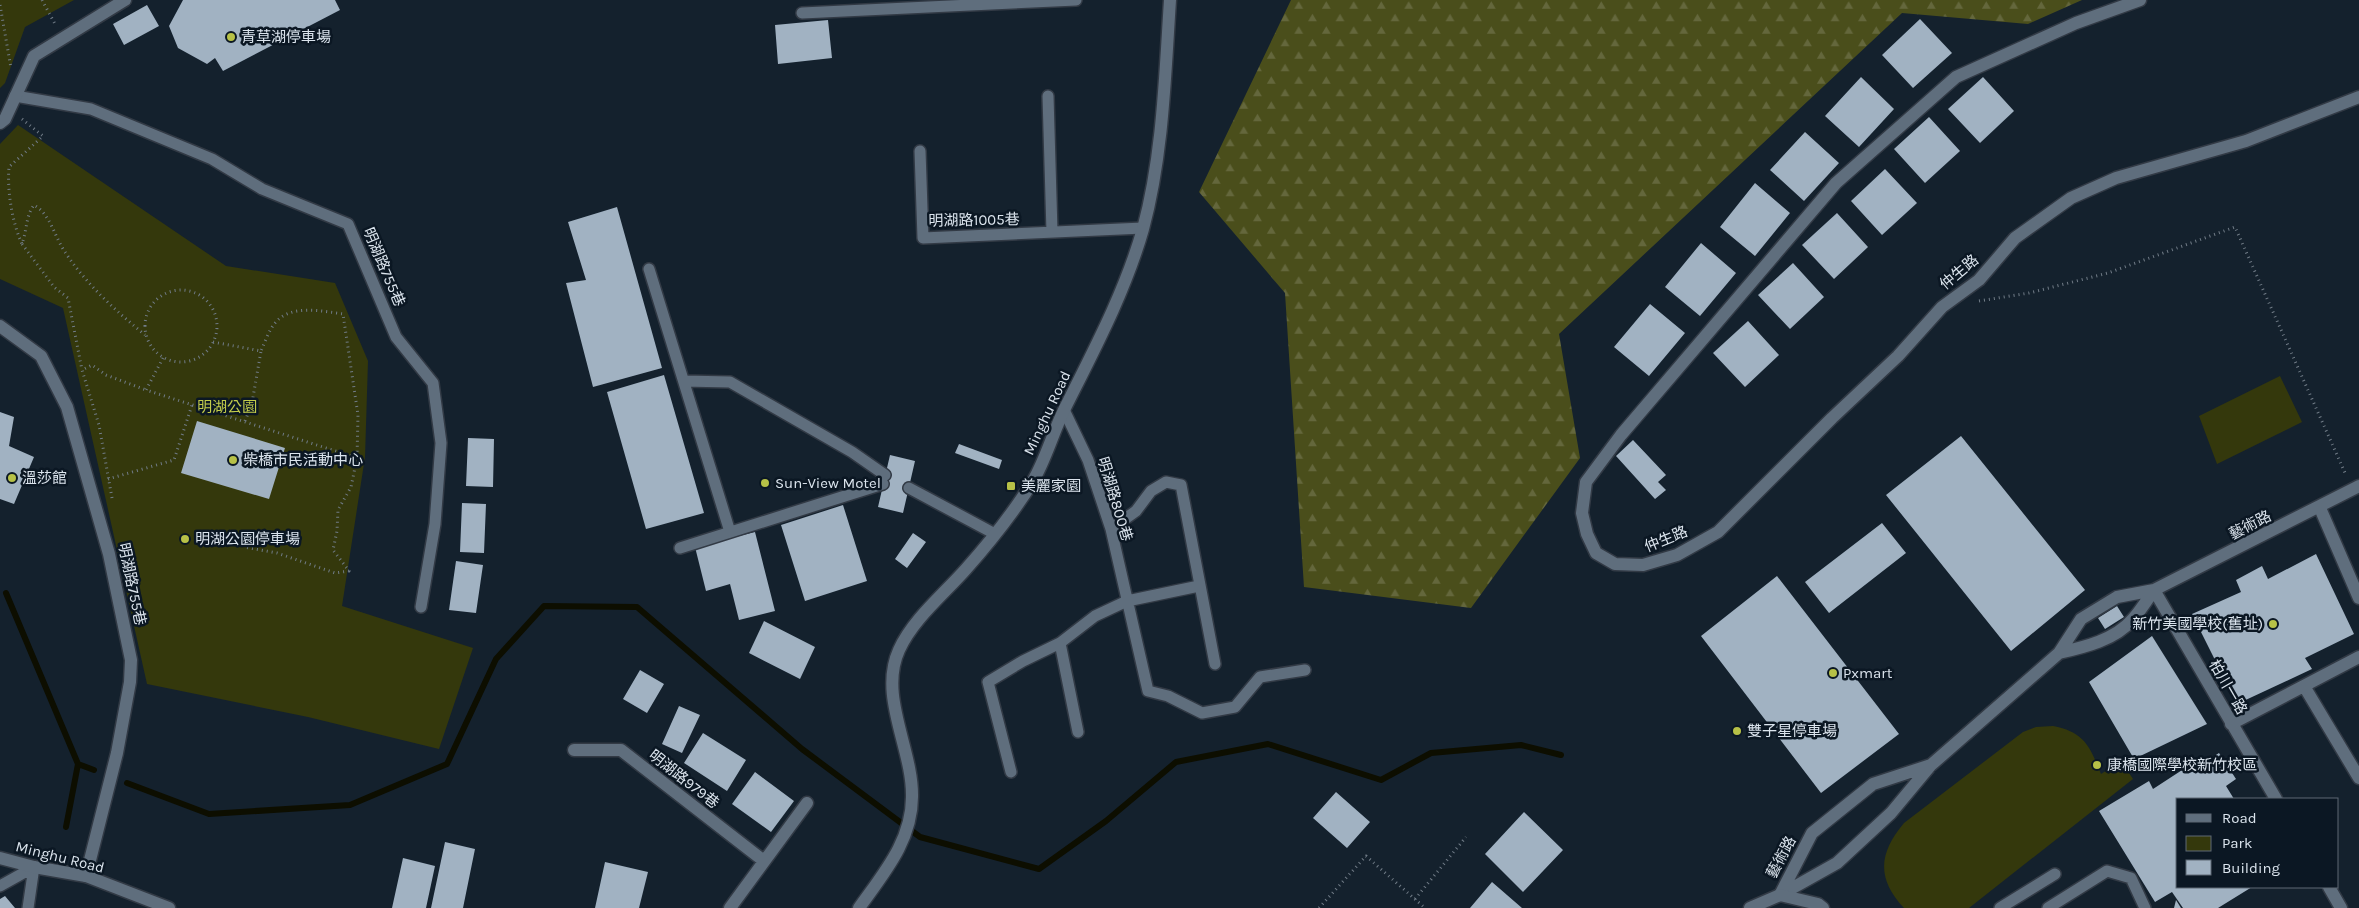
<svg xmlns="http://www.w3.org/2000/svg" width="2359" height="908" viewBox="0 0 2359 908" font-family="Karla,'Noto Sans TC',sans-serif">
<style>
.forest{fill:url(#forest-firs)}
.park{fill:#34380c}
.lines{fill:none;stroke-linecap:round;stroke-linejoin:round}
.stream{stroke:#0d0e00;stroke-width:6}
.building{fill:#a1b2c2}
.service-casing{stroke:#323a45;stroke-width:14}
.minor-casing{stroke:#323a45;stroke-width:15}
.tertiary-casing{stroke:#323a45;stroke-width:15}
.secondary-casing{stroke:#323a45;stroke-width:15}
.path{stroke:#717c87;stroke-width:3;stroke-dasharray:1 4;stroke-linecap:butt}
.service{stroke:#5f6e7d;stroke-width:11}
.minor{stroke:#5f6e7d;stroke-width:12}
.tertiary{stroke:#5f6e7d;stroke-width:12}
.secondary{stroke:#5f6e7d;stroke-width:12}
.poi-dot{fill:#b7c147;stroke:#0b1723;stroke-width:2}
.labels{text-anchor:middle;dominant-baseline:central;stroke-width:5;stroke-linejoin:round;paint-order:stroke}
.poi-label{font-size:15px;fill:#dbe4ed;stroke:#0b1723;text-anchor:start}
.street-label{font-size:15px;fill:#dbe4ed;stroke:#0b1723}
.park-label{font-size:15px;fill:#c2cc4b;stroke:#0b1723}
</style>
<defs>
<pattern id="forest-firs" width="22" height="20" patternUnits="userSpaceOnUse" patternTransform="scale(1.25)"><rect width="22" height="20" fill="#4a4e1b"/><path d="M5 1l3.5 6h-7zM16 11l3.5 6h-7z" fill="#64673c"/></pattern>
</defs>
<rect width="100%" height="100%" fill="#14212d"/>
<path class="forest" d="M1291 0H2082L2028 24 1902 13 1559 334 1580 458 1471 608 1304 587 1285 293 1199 192Z"/>
<path class="park" d="M0 0H74L25 27 5 83 0 88Z
M18 125 226 266 335 283 368 361 365 457 342 606 473 648 439 749 308 717 147 684 63 308 0 279V144Z
M2280 376 2302 422 2217 464 2199 416Z
M2053 726C2084 732 2090 746 2101 774L2121 761 2133 779 1969 908H1904C1876 878 1879 853 1904 823L2023 732 2036 727Z"/>
<g class="lines">
<path class="stream" d="M6 593 78 764 66 827
M78 764 94 770
M127 783 209 814 350 805 447 764 496 659 544 606 637 607 802 749 920 837 1039 869 1106 821 1176 762 1268 744 1381 780 1431 753 1521 745 1561 755"/>
</g>
<path class="building" d="M183 0H335L340 10 223 71 215 58 207 64 178 48 169 26Z
M147 5 159 26 124 45 113 24Z
M1920 19 1952 53 1913 88 1882 55Z
M828 20 832 58 778 64 775 25Z
M1861 77 1894 109 1859 147 1825 116Z
M1983 77 2014 111 1980 143 1948 109Z
M1929 117 1960 151 1925 183 1894 149Z
M1805 132 1839 163 1804 201 1770 170Z
M1885 169 1917 203 1882 235 1851 201Z
M1755 183 1790 213 1755 256 1720 227Z
M617 207 662 368 593 387 566 283 586 280 568 222Z
M1837 213 1868 247 1834 279 1802 245Z
M1701 243 1736 273 1700 316 1665 287Z
M1793 263 1824 297 1790 329 1758 295Z
M1650 304 1685 333 1649 376 1614 347Z
M1748 321 1779 355 1745 387 1713 353Z
M664 375 704 513 646 529 607 392Z
M0 412 14 417 9 446 34 457 14 504 0 499Z
M197 421 285 448 269 499 181 473Z
M1961 436 2085 590 2011 651 1886 495Z
M468 438 494 439 493 487 466 486Z
M1633 440 1666 475 1658 482 1666 490 1655 499 1616 456Z
M959 444 1002 460 999 469 955 453Z
M890 455 915 461 903 513 878 507Z
M462 503 486 504 484 553 460 552Z
M843 505 867 581 805 601 781 525Z
M1882 523 1906 553 1829 613 1805 582Z
M755 532 775 611 739 620 730 584 706 591 695 547Z
M913 533 926 542 907 568 895 559Z
M2316 554 2354 634 2305 658 2312 669 2237 704 2192 614 2241 592 2236 580 2262 566 2268 579Z
M456 561 483 565 476 613 449 610Z
M1777 576 1899 734 1821 793 1701 636Z
M2117 606 2124 617 2105 629 2098 618Z
M764 621 815 647 800 679 749 653Z
M2152 636 2207 724 2134 759 2089 682Z
M640 670 664 684 647 713 623 699Z
M679 706 700 715 682 753 662 744Z
M703 733 746 760 727 791 684 763Z
M2219 753 2236 779 2226 786 2234 799H2178V887H2252L2218 908H2183L2172 892 2155 902 2099 811 2149 781 2153 789 2196 761 2199 766Z
M755 772 794 801 771 832 732 804Z
M1336 792 1370 822 1347 848 1313 818Z
M1524 812 1563 850 1523 892 1485 854Z
M445 842 475 849 463 908H431Z
M403 858 435 866 426 908H392Z
M605 862 648 872 639 908H595Z
M1492 882 1522 908H1470Z
M5 896 15 908H0V899Z
M2176 900 2181 908H2174Z"/>
<g class="lines">
<defs>
<path id="service" d="M802 13 1076 0
M15 96 91 109 212 159 262 189 348 224 396 337 433 383 441 443 435 524 421 607
M1048 96 1052 232
M920 151 923 238 1143 228
M649 269 730 532
M684 381 730 382 852 452 885 475
M1064 410 1088 460 1111 529 1148 691 1168 696 1202 713 1235 707 1260 677 1305 670
M909 488 995 534
M1111 529 1136 511 1151 491 1166 482 1181 485 1215 664
M680 548 883 484
M1060 643 1078 732
M1011 772 988 682 1023 661 1060 643 1095 616 1127 601 1199 586
M0 886 34 867
M28 908 34 867
M2000 908 2055 874
M2048 908 2107 871 2131 878 2145 908"/>
<path id="minor" d="M2140 0 2076 23 1956 77 1836 183 1621 435 1586 482 1582 513 1587 534 1596 553 1615 564 1643 565 1677 555 1718 532 1832 418 1898 356 1942 307 1979 280 2015 238 2071 198 2116 178 2246 141 2359 97
M0 123 5 119 34 56 125 0
M0 326 41 356 67 407 109 554 131 660 130 682 117 753 86 876
M2320 508 2359 598
M2154 590 2276 799
M2059 653C2085 647 2115 640 2133 619 2141 610 2147 600 2154 590
M2304 686 2359 778
M2231 724 2359 657
M574 750H621L764 861
M2329 887 2341 908
M1780 895 1837 863 1891 813 1931 765 2059 653 2081 619 2117 597 2154 590 2359 486
M1780 895 1812 833 1873 784 1931 765
M730 908 807 803"/>
<path id="tertiary" d="M859 908C883 874 912 841 912 797 913 749 878 696 899 650 913 619 944 594 966 569 990 542 1014 512 1033 481 1046 459 1053 432 1065 408 1094 350 1125 292 1143 229 1163 155 1165 76 1170 0"/>
<path id="secondary" d="M0 858 34 867 86 876 169 908
M1750 908 1780 895 1818 904 1823 908"/>
</defs>
<use href="#service" class="service-casing"/>
<use href="#minor" class="minor-casing"/>
<use href="#tertiary" class="tertiary-casing"/>
<use href="#secondary" class="secondary-casing"/>
<path class="path" d="M42 0 55 24
M0 5 11 68
M22 119 43 136 9 167C7 191 12 222 22 244 27 230 26 215 34 205 51 215 54 236 65 252 86 284 116 311 145 335
M22 244 54 287 68 298 82 370
M145 326a36 36 0 1 1 72 0a36 36 0 1 1-72 0Z
M1979 301 2029 293 2108 273 2235 227 2346 475
M213 342 261 351C265 342 269 330 275 323 290 304 322 311 343 314L358 415 357 458 351 487 338 510 337 531 333 550 349 571 335 573 277 553 244 547
M163 358 146 390 357 458
M245 421 252 403 261 351
M108 479 174 460 192 405
M112 498 99 425 82 370 92 365 106 375 146 390
M1415 899 1466 837
M1319 908 1366 856 1425 908"/>
<use href="#service" class="service"/>
<use href="#minor" class="minor"/>
<use href="#tertiary" class="tertiary"/>
<use href="#secondary" class="secondary"/>
</g>
<g class="poi-dot">
<circle cx="231" cy="37" r="5"/>
<circle cx="233" cy="460" r="5"/>
<circle cx="12" cy="478" r="5"/>
<circle cx="765" cy="483" r="5"/>
<rect x="1006" y="481" width="10" height="10" rx="2.5"/>
<circle cx="185" cy="539" r="5"/>
<circle cx="2273" cy="624" r="5"/>
<circle cx="1833" cy="673" r="5"/>
<circle cx="1737" cy="731" r="5"/>
<circle cx="2097" cy="765" r="5"/>
</g>
<g class="labels">
<g class="poi-label">
<text x="241" y="37">青草湖停車場</text>
<text x="243" y="460">柴橋市民活動中心</text>
<text x="22" y="478">溫莎館</text>
<text x="775" y="483">Sun-View Motel</text>
<text x="1021" y="486">美麗家園</text>
<text x="195" y="539">明湖公園停車場</text>
<text x="2263" y="624" text-anchor="end">新竹美國學校(舊址)</text>
<text x="1843" y="673">Pxmart</text>
<text x="1747" y="731">雙子星停車場</text>
<text x="2107" y="765">康橋國際學校新竹校區</text>
</g>
<g class="street-label">
<text transform="translate(974 220) rotate(-1)">明湖路1005巷</text>
<text transform="translate(384 267) rotate(67)">明湖路755巷</text>
<text transform="translate(1959 272) rotate(-40)">仲生路</text>
<text transform="translate(1047 413) rotate(-65)">Minghu Road</text>
<text transform="translate(1115 499) rotate(73)">明湖路800巷</text>
<text transform="translate(2250 525) rotate(-27)">藝術路</text>
<text transform="translate(1666 539) rotate(-22)">仲生路</text>
<text transform="translate(132 584) rotate(78)">明湖路755巷</text>
<text transform="translate(2228 687) rotate(60)">柏川一路</text>
<text transform="translate(684 779) rotate(38)">明湖路979巷</text>
<text transform="translate(60 857) rotate(14)">Minghu Road</text>
<text transform="translate(1781 857) rotate(-62)">藝術路</text>
</g>
<g class="park-label">
<text x="227" y="407">明湖公園</text>
</g>
</g>
<rect x="2176" y="798" width="162" height="90" fill="#0b1723" stroke="#5e6974"/>
<rect x="2186" y="814" width="25" height="8" fill="#5f6e7d" stroke="#5e6974"/>
<text x="2222" y="823" font-size="15" fill="#dbe4ed">Road</text>
<rect x="2186" y="836" width="25" height="15" fill="#34380c" stroke="#5e6974"/>
<text x="2222" y="848" font-size="15" fill="#dbe4ed">Park</text>
<rect x="2186" y="860" width="25" height="15" fill="#a1b2c2" stroke="#5e6974"/>
<text x="2222" y="873" font-size="15" fill="#dbe4ed">Building</text>
</svg>
